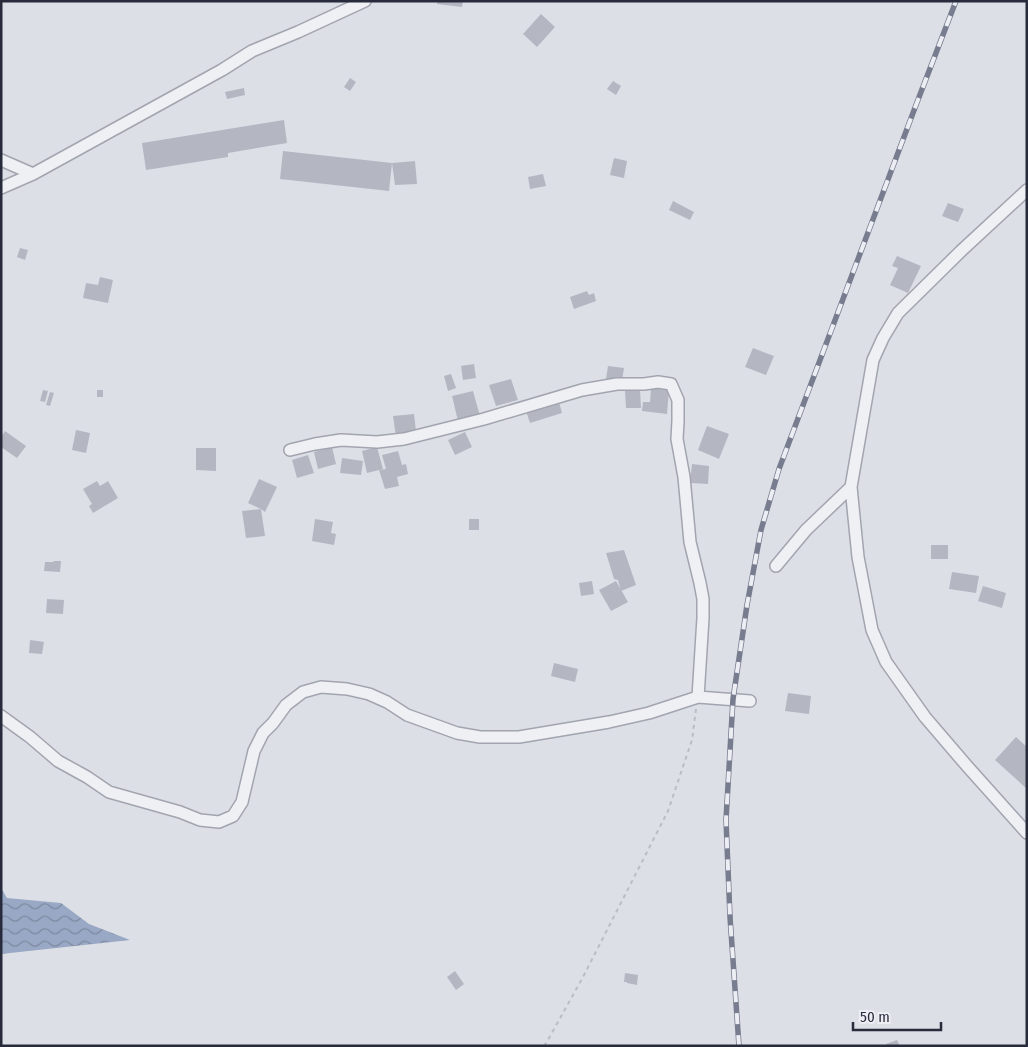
<svg xmlns="http://www.w3.org/2000/svg" width="1028" height="1047" viewBox="0 0 1028 1047" font-family="'Fira Sans Condensed',sans-serif">
<style>
.water{fill:url(#water-waves)}
.building{fill:#b4b7c2}
.lines{fill:none;stroke-linecap:round;stroke-linejoin:round}
.minor-casing{stroke:#a2a5af;stroke-width:14}
.path{stroke:#bbbdc4;stroke-width:2;stroke-dasharray:4 4;stroke-linecap:butt}
.minor{stroke:#eff0f4;stroke-width:11}
.rail-casing{stroke:#777c8e;stroke-width:5.5}
.rail{stroke:#eceef4;stroke-width:4;stroke-dasharray:11;stroke-linecap:butt}
</style>
<defs>
<pattern id="water-waves" width="16" height="10" patternUnits="userSpaceOnUse" patternTransform="scale(1.25)"><rect width="16" height="10" fill="#99a8c4"/><path d="M0 5q4-4 8 0t8 0" fill="none" stroke="#7d89a0"/></pattern>
</defs>
<rect width="100%" height="100%" fill="#dcdfe6"/>
<path class="water" d="M1 888 7 898 61 903 89 924 130 940 1 954Z"/>
<path class="building" d="M437 1H463L462 7 437 4Z
M541 14 555 27 537 47 523 34Z
M350 78 356 82 350 91 344 87Z
M613 81 621 86 616 95 607 89Z
M244 88 245 95 227 99 225 92Z
M284 120 287 143 228 153V157L146 170 142 143Z
M283 151 392 163 389 191 280 179Z
M614 158 627 161 624 178 610 175Z
M415 161 417 184 395 185 392 163Z
M543 174 546 186 530 189 528 177Z
M673 201 694 212 690 220 669 210Z
M948 203 964 209 958 222 942 216Z
M20 248 28 250 25 260 17 257Z
M897 256 921 266 908 293 890 285 898 268 892 266Z
M100 277 113 280 108 303 83 298 86 283 98 285Z
M587 291 589 295 594 293 596 301 574 309 570 297Z
M753 348 774 356 766 375 745 367Z
M474 364 476 378 463 380 461 366Z
M608 366 624 368 622 381 606 379Z
M451 374 456 388 448 391 444 376Z
M511 379 518 400 496 406 489 385Z
M651 388 669 390 667 414 642 411 643 402H650Z
M43 390 48 391 45 402 40 401Z
M97 390H103V397H97Z
M640 390 641 408H626L625 391Z
M473 391 480 416 458 421 452 396Z
M50 392 54 393 50 406 46 405Z
M559 402 562 413 530 423 526 411Z
M414 414 416 431 409 432V435L396 437 393 416Z
M707 426 729 434 719 459 698 450Z
M76 430 90 433 86 453 72 450Z
M5 431 26 446 17 458 1 447V437Z
M465 432 472 447 455 455 448 440Z
M332 447 336 464 318 469 314 452Z
M377 447 383 469 367 473 362 451Z
M196 448H216V471L196 470Z
M398 451 402 465 406 464 408 474 397 477 399 486 385 489 379 470 386 469 382 455Z
M308 455 314 473 297 478 292 460Z
M342 458 363 461 361 475 340 473Z
M692 464 709 466 708 484 690 483Z
M259 479 277 487 265 512 261 509 248 503Z
M97 481 100 486 108 481 118 498 93 513 89 506 92 504 83 489Z
M261 509 265 536 246 538 242 511Z
M315 519 333 522 331 533 336 534 334 545 312 541Z
M469 519H479V530H469Z
M931 545H948V559H931Z
M624 550 636 585 621 591 618 580 614 579 606 553Z
M54 561H61L60 572 44 571 45 562H53Z
M952 572 979 576 976 593 949 589Z
M592 581 594 594 581 596 579 583Z
M616 581 628 602 611 611 599 590Z
M983 586 1006 593 1002 608 978 601Z
M47 599 64 600 63 614 46 613Z
M30 640 44 642 42 654 29 653Z
M554 663 578 669 575 682 551 676Z
M788 693 811 696 809 714 785 711Z
M1016 737 1027 747V789L995 760Z
M455 971 464 984 456 990 447 977Z
M625 973 638 975 637 985 627 983V982H624Z
M897 1040 900 1046H886V1044Z"/>
<g class="lines">
<defs>
<path id="minor" d="M1 160 33 174
M1 188 33 174 222 70 252 51 298 32 365 1
M1027 190 961 251 898 313 883 338 873 360 851 487 858 557 872 630 886 662 925 717 967 766 1027 833
M290 450 315 444 341 440 377 442 404 439 484 419 582 390 617 384H644L658 382 671 384 678 400V421L677 439 684 477 690 542 700 583 703 599V618L698 697
M776 566 806 530 851 487
M1 716 30 737 58 761 87 777 109 792 180 812 200 820 219 822 233 816 242 802 254 751 263 733 273 723 286 705 303 692 321 687 347 689 369 694 387 702 407 715 457 733 480 737H519L609 722 649 713 698 697 750 701"/>
</defs>
<use href="#minor" class="minor-casing"/>
<path class="path" d="M544 1046 548 1040 583 977 668 811 692 740 696 709"/>
<use href="#minor" class="minor"/>
<defs>
<path id="rail" d="M739 1046 730 917 726 820 733 699 747 605 761 530 779 469 916 105 956 1"/>
</defs>
<use href="#rail" class="rail-casing"/>
<use href="#rail" class="rail"/>
</g>
<rect width="1028" height="1047" fill="none" stroke="#272b3b" stroke-width="5"/>
<path d="M853 1022v8h88v-8" fill="none" stroke="#272b3b" stroke-width="2.5"/>
<text x="860" y="1022" font-size="15" fill="#272b3b" stroke="#eceef4" stroke-width="4" paint-order="stroke">50 m</text>
</svg>
